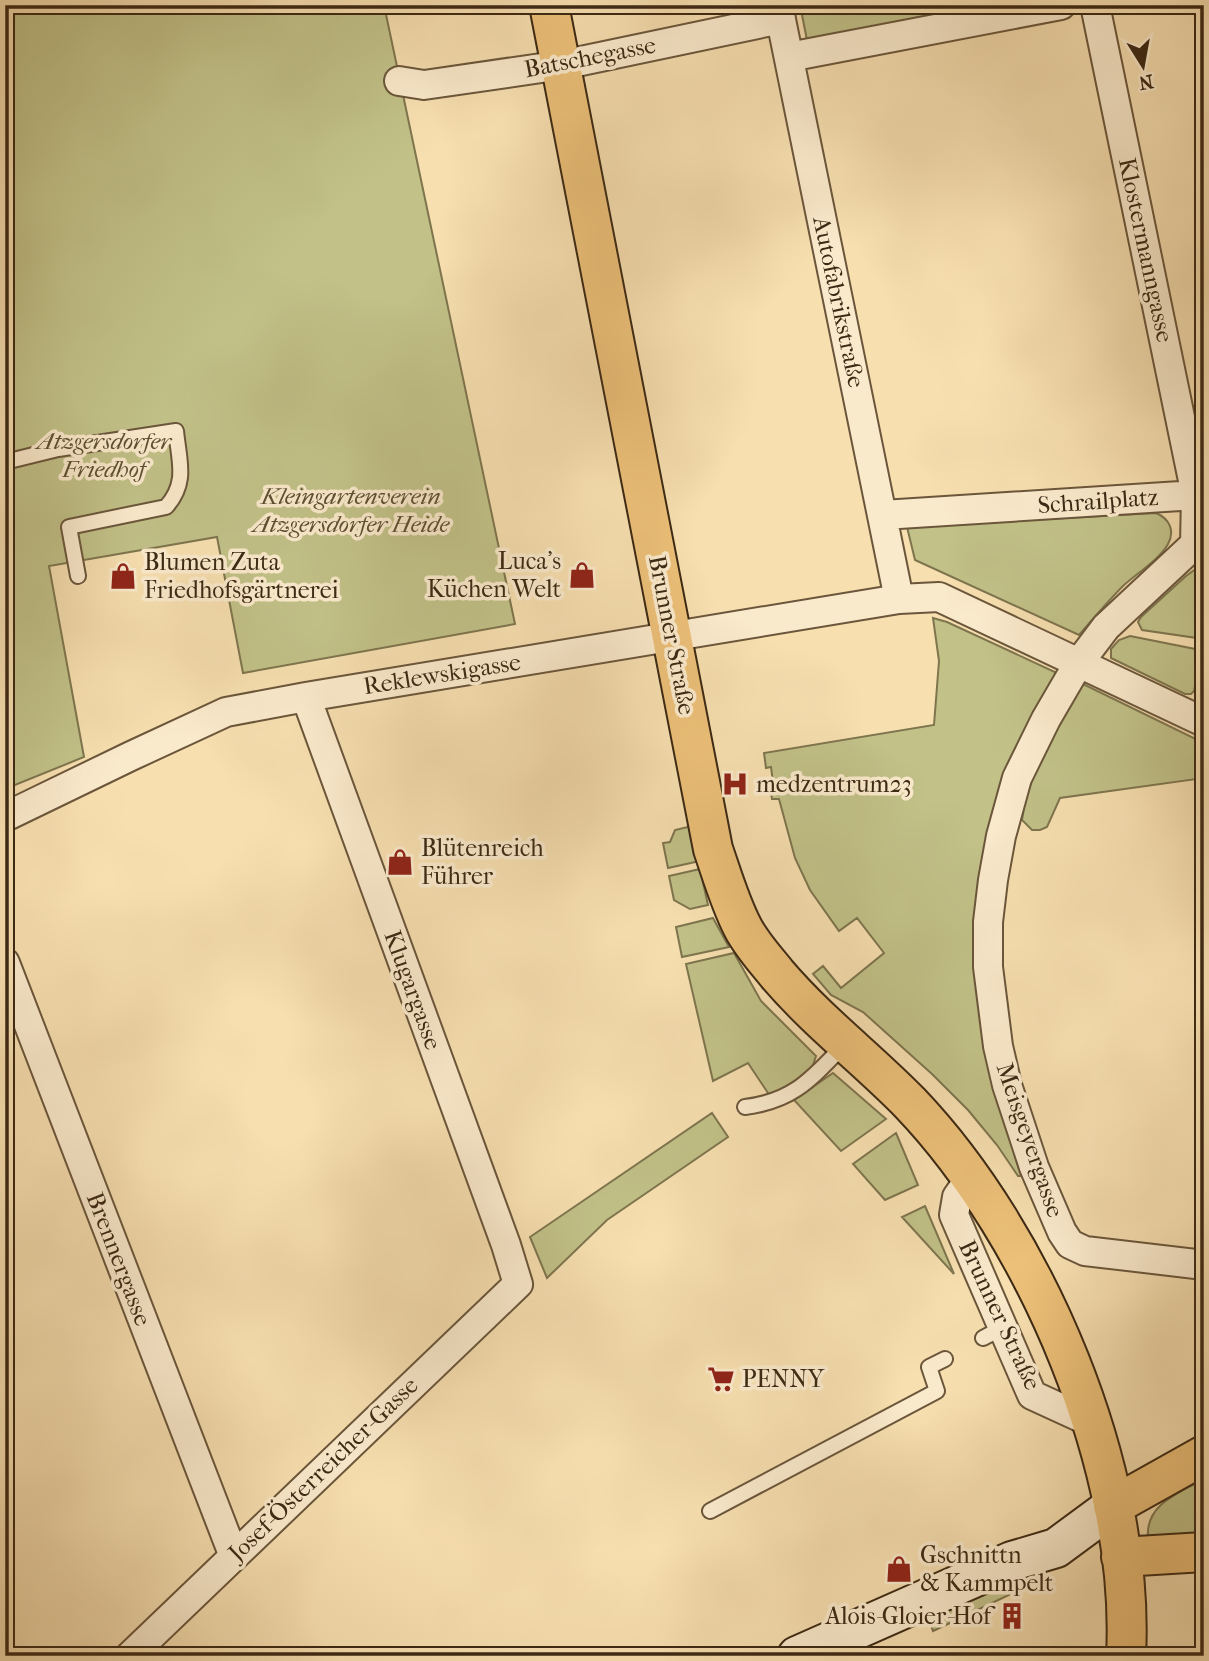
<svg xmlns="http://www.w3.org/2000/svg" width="1209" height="1661" viewBox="0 0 1209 1661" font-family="'IM FELL French Canon',serif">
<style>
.green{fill:#c1c188;stroke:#7e754e;stroke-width:2}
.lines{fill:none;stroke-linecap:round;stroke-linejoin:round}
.service-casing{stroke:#6b563b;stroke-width:18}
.minor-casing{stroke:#6b563b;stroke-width:32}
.secondary-casing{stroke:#3c2914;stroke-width:42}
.primary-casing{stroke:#3c2914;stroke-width:42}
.service{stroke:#faeacc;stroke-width:14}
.minor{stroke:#faeacc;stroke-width:28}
.secondary{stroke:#faeacc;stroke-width:38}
.primary{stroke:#ecc078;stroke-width:38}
.labels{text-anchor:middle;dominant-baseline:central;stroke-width:7;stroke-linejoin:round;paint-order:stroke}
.street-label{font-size:24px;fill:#3c2914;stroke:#faeacc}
.park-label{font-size:24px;font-style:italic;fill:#5d4f31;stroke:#faeacc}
.poi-label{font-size:24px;fill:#3c2914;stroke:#faeacc;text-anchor:start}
</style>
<rect width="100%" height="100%" fill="#f7dfb0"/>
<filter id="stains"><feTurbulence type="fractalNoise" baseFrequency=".00286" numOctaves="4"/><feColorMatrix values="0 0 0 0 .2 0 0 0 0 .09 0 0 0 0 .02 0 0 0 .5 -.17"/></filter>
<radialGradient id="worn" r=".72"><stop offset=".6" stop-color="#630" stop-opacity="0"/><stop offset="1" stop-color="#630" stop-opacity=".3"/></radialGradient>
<path class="green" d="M5 5H384L515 624 243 673 217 537 49 566 84 757 5 789Z
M800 5H986L807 40Z
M1156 513C1170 519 1175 531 1168 544 1160 559 1136 574 1123 586 1108 601 1093 619 1079 635L915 560 907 527Z
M1204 563V639L1142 630 1138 622 1141 617 1186 576Z
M933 618 947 622 1057 673 983 866 1015 1145 1014 1153 1021 1176H1018L997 1145 968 1110 932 1074 863 1012 831 995 813 974 823 966 841 988 884 953 857 918 839 931 810 890 795 858 779 799H772L769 783 773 782 771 767 766 768 764 753 934 725 939 661Z
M1130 636 1200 650 1202 654 1194 691 1191 694H1185L1111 658V649L1119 640Z
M1083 684 1204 743V778L1060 798 1047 827 1040 830H1032L1022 820C1027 772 1060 726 1083 684Z
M692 826 700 861 668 868 663 843 670 842 675 830Z
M700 869 708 905 690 909 674 900 669 876Z
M713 918 729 947 682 957 676 927Z
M734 953 761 1001 816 1056 811 1071 770 1096 748 1063 713 1081 686 964Z
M833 1073 886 1119 841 1151 794 1100Z
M712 1113 728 1137 607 1220 547 1278 530 1237Z
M896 1133 918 1185 885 1200 853 1164Z
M925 1206 954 1274 902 1217Z
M1204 1479V1534L1148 1538C1145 1504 1179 1493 1204 1479Z
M1034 1580 1036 1582 933 1631 927 1614 991 1592Z"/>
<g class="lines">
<defs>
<path id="service" d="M5 462 58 449 176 431C179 461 188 483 166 507L69 527 78 576
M745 1107C794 1101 812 1078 844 1045
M983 1338 1002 1328
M710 1511 937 1391 929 1367 945 1359"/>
<path id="minor" d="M778 5 899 599
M1095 5 1196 495 1195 544
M789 57 1061 5
M399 81 424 85 562 65 781 19
M883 515 1196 495
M1204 539 1195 544 1106 627 1078 664 1046 719 1017 778 1001 836 993 880 988 922V967L998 1046 1007 1085 1034 1167 1062 1232 1070 1244 1085 1251 1204 1265
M5 817 131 756 226 712 306 697 899 599 939 597 1204 722
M5 963 233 1554
M971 1177 957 1197 954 1215 1032 1395 1093 1423
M130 1656 518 1284 506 1245 306 697"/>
<path id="secondary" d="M797 1656 1012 1561 1056 1548 1113 1506"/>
<path id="primary" d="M549 5 713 849C722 875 730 903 743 928 752 945 765 959 777 974 818 1022 867 1059 910 1103 1037 1236 1136 1470 1126 1656
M1113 1506 1204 1455
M1121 1557 1204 1552"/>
</defs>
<use href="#service" class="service-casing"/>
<use href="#minor" class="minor-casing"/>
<use href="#secondary" class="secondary-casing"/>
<use href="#primary" class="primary-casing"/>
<use href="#service" class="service"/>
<use href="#minor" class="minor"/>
<use href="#secondary" class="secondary"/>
<use href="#primary" class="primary"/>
</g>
<defs>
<symbol id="shop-bare" viewBox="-9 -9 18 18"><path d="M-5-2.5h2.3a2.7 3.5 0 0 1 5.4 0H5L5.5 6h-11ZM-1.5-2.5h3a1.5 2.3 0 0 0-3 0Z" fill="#8f2418" stroke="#faeacc" stroke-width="2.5" paint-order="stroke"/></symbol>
<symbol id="hospital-bare" viewBox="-9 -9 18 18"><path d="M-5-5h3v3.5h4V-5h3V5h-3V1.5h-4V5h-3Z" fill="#8f2418" stroke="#faeacc" stroke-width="2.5" paint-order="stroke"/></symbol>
<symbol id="supermarket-bare" viewBox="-9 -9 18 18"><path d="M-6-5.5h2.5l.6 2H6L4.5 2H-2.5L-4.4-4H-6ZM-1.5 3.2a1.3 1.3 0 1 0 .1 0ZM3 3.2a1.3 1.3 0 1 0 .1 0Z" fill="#8f2418" stroke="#faeacc" stroke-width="2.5" paint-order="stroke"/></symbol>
<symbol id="building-bare" viewBox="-9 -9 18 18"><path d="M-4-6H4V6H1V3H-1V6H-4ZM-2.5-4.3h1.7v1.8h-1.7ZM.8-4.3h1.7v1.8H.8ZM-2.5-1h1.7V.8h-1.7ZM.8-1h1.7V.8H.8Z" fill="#8f2418" stroke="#faeacc" stroke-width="2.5" paint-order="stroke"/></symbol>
</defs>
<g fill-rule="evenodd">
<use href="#shop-bare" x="563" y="556" width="38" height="38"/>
<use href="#shop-bare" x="104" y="557" width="38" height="38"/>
<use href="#hospital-bare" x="716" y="765" width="38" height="38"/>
<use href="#shop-bare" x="381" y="843" width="38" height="38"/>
<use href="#supermarket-bare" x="702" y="1360" width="38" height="38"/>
<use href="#shop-bare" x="880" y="1550" width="38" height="38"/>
<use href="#building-bare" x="993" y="1597" width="38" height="38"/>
</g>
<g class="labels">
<g class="street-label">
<text transform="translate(590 57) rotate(-11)">Batschegasse</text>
<text transform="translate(1146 250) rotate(78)">Klostermanngasse</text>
<text transform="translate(839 302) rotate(78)">Autofabrikstraße</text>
<text transform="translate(1098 501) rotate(-4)">Schrailplatz</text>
<text transform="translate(672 635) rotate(79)">Brunner Straße</text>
<text transform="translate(442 674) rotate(-9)">Reklewskigasse</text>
<text transform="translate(413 990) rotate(70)">Klugargasse</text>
<text transform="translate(1030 1140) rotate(71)">Meisgeyergasse</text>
<text transform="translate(119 1259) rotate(69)">Brennergasse</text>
<text transform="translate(1000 1315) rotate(65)">Brunner Straße</text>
<text transform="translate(323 1469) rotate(-44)">Josef-Österreicher-Gasse</text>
</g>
<g class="park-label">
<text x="104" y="441">Atzgersdorfer<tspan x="104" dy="28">Friedhof</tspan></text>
<text x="351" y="496">Kleingartenverein<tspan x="351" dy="28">Atzgersdorfer Heide</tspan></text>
</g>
<g class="poi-label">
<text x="561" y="561" text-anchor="end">Luca's<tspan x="561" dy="28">Küchen Welt</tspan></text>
<text x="144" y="562">Blumen Zuta<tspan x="144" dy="28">Friedhofsgärtnerei</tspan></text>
<text x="756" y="784">medzentrum23</text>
<text x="421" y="848">Blütenreich<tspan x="421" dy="28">Führer</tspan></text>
<text x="742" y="1379">PENNY</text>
<text x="920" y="1555">Gschnittn<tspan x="920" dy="28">&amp; Kammpelt</tspan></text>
<text x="991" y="1616" text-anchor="end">Alois-Gloier-Hof</text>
</g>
</g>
<rect width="1209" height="1661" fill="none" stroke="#f7dfb0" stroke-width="28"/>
<rect x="7" y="7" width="1195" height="1647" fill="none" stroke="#3c2914" stroke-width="3.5"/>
<rect x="14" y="14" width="1181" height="1633" fill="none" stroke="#3c2914" stroke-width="2"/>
<g transform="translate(1143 66) rotate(169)" stroke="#faeacc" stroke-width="5" paint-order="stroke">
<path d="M0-5L12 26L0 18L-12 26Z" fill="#3c2914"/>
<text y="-10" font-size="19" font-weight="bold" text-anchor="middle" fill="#3c2914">N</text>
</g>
<rect width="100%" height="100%" filter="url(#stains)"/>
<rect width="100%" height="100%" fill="url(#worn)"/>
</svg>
